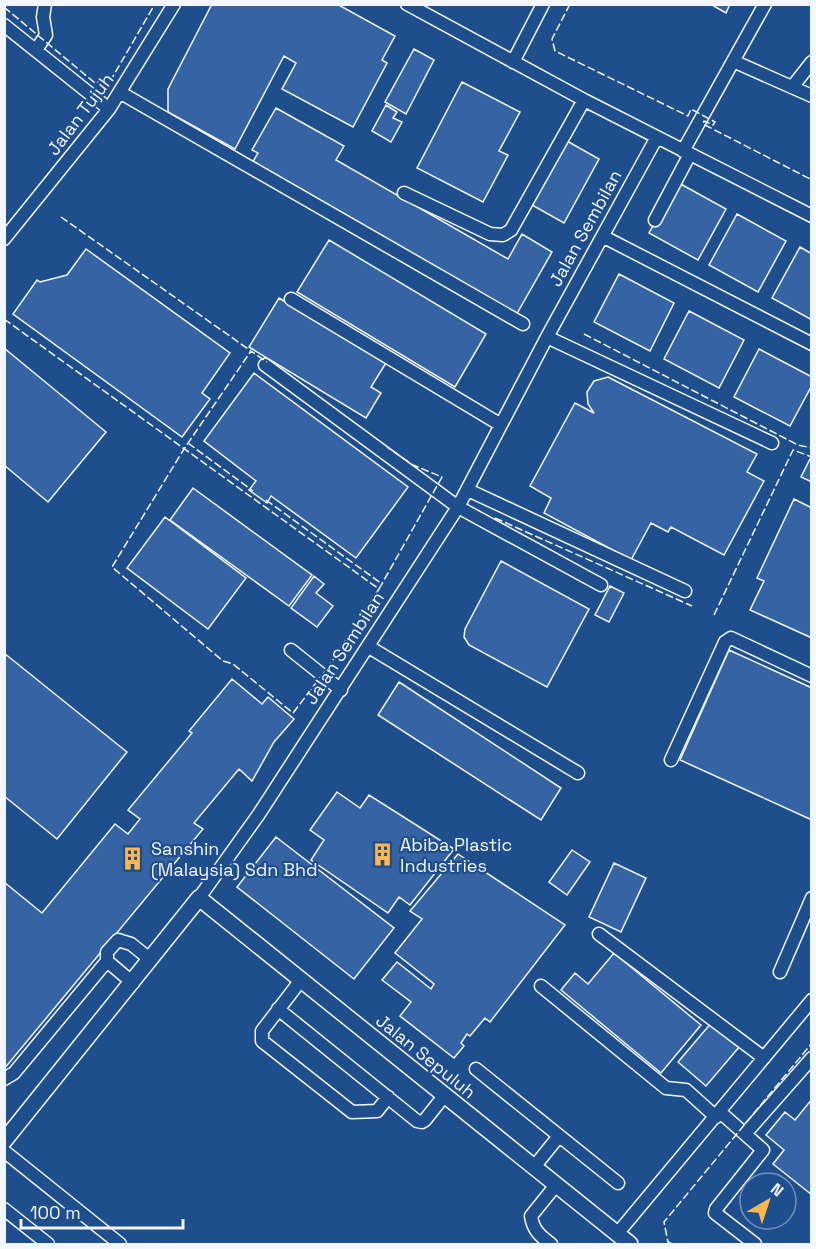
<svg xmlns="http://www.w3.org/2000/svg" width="816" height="1249" viewBox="0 0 816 1249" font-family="'Space Grotesk',sans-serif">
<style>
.building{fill:#3563a3;stroke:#f2f6ff;stroke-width:1.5}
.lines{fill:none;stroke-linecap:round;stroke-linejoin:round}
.minor-casing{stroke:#f2f6ff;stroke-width:15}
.major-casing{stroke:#f2f6ff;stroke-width:18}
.minor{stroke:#1f4e8c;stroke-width:12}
.major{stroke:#1f4e8c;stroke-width:15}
.fence{stroke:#f2f6ff;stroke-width:1.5;stroke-dasharray:8 3;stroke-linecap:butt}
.labels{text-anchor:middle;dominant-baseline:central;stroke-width:4.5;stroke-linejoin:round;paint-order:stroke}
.street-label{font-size:18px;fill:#f2f6ff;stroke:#1f4e8c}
.poi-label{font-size:18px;fill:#f2f6ff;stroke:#1f4e8c;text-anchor:start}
</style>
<rect width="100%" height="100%" fill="#1f4e8c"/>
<path class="building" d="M212 4H337L395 36 382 60 387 63 353 127 282 89 296 63 284 56 235 149 168 112V89Z
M710 4H730L726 13Z
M414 49 434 60 406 114 385 102Z
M462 82 520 112 499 151 508 155 483 202 417 168Z
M386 105 397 112 393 118 402 122 391 142 372 131Z
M276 108 344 146 336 160 508 259 522 234 552 252 515 317 251 165 258 153 252 150Z
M567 141 599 159 564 223 532 205Z
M677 182 726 209 698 260 649 233Z
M737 214 786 241 758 292 709 265Z
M329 240 486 334 455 387 297 292Z
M800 247 812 254V320L772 298Z
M86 249 230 353 202 393 210 399 182 437 13 314 37 280 40 282 67 275Z
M619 274 674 303 650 351 594 322Z
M279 298 386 363 371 387 381 393 366 418 249 347Z
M689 311 744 340 719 388 664 359Z
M4 348 106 432 48 502 4 465Z
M759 349 812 377V385L790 426 734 397Z
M254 373 408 487 356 558 271 496 267 503 249 490 256 481 204 441Z
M608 377 757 454 747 472 764 481 724 555 671 527 668 532 651 523 631 560 544 513 551 498 530 486 575 403 594 413 588 404 587 392 594 381Z
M810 459 812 460V482L801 477Z
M193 488 312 575 289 606 170 520Z
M794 499 812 508V638L750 610 764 581 757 578Z
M165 517 246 578 208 629 127 568Z
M501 561 589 609 547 687 469 645 464 637 465 629Z
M314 576 324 584 316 593 333 606 317 627 291 608Z
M610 586 624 593 609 622 595 615Z
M729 650 812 688V820L680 760Z
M4 653 127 752 57 839 4 796Z
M232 679 262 704 268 697 294 719 274 742 252 781 239 769 194 823 203 829 4 1069V882L42 913 115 824 128 834 140 819 128 810 192 733 189 731Z
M399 682 561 788 541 820 378 715Z
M337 792 360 808 369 795 454 849 410 905 399 897 388 913 311 860 324 840 310 830Z
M276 837 394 928 354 979 237 887Z
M572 850 590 862 567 895 549 882Z
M458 854 565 925 490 1022 485 1018 470 1036 467 1034 461 1043 464 1046 454 1058 400 1016 411 1002 382 980 397 962 431 989 434 984 395 953 422 919 410 911Z
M614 863 646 878 621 932 589 917Z
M614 953 701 1025 661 1073 561 990 575 973 588 984Z
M712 1022 740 1046 706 1086 678 1062Z
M812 1099V1195L773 1164 784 1150 766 1135 785 1112 795 1120Z"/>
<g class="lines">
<defs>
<path id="minor" d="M407 4 584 100 812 216
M4 25 109 109
M36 50 46 35 43 17 45 4
M733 61 812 96
M513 62 543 4
M793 86 812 62
M121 93 523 324
M683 151 765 4
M404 193 490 234 503 235 511 230 584 100
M655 220 690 154
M604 237 812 344
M4 239 109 109 174 4
M291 299 501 425
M547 337 772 443
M265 365 458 507 601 585
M468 490 685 591
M369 647 578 773
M291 650 341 690
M671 760 725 642 731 638 812 676
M199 898 259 814 458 507 547 337 657 137
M599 934 764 1058
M107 961 133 983
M780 972 812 898
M301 980 262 1031V1041L352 1112 377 1111 388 1097
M541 986 666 1088 686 1090 716 1117
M278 1009 417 1121 422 1122 425 1120 444 1096
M476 1069 618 1183
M4 1079 14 1073 107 961V952L118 940 131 944 151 960
M720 1112 763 1150 716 1209 715 1213 755 1244
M745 1134 812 1058
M4 1151 120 1244
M534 1167 559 1136
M4 1209 48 1244
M617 1234 812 1000
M551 1244C540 1236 533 1230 531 1216L556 1185"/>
<path id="major" d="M4 1141 199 898 630 1244"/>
</defs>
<use href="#minor" class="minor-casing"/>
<use href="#major" class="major-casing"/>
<use href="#minor" class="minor"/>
<use href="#major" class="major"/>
<path class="fence" d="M570 4 552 39 555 51 688 116 691 109 715 122 713 125 704 121 703 124 812 180
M4 7 95 83 112 78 155 4
M61 217 251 351
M4 319 379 589 329 666 293 713 233 664 223 661 112 567 184 449 251 351 267 362
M584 334 798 445 812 448
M188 443 253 491
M266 500 382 584
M495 518 692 606
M379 589 442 477 413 465 387 447
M714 615 793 450 812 457
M672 1244 668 1242 664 1222 812 1043"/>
</g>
<defs>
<symbol id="building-bare" viewBox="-9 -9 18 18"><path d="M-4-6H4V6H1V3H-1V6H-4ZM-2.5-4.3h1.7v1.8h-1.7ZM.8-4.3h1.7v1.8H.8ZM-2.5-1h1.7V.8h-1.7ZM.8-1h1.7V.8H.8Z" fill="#ffb74d" stroke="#1f4e8c" stroke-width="2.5" paint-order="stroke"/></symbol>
</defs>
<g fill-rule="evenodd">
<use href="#building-bare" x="366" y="838" width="33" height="33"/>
<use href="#building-bare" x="116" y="842" width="33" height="33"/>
</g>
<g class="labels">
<g class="street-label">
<text transform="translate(80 114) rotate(-53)">Jalan Tujuh</text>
<text transform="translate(585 228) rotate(-61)">Jalan Sembilan</text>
<text transform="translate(344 648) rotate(-57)">Jalan Sembilan</text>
<text transform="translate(426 1056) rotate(39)">Jalan Sepuluh</text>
</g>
<g class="poi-label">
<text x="400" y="844">Abiba Plastic<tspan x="400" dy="21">Industries</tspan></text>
<text x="151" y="848">Sanshin<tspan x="151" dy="21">(Malaysia) Sdn Bhd</tspan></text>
</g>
</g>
<rect width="816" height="1249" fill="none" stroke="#f2f6ff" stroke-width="12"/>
<g transform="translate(768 1201) rotate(39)"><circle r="28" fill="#1f4e8c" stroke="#7391ba" stroke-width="1.5"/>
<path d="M0-4.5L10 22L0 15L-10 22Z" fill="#ffb74d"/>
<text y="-9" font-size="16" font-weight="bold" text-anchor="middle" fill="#f2f6ff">N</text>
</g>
<path d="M21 1219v9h162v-9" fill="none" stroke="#f2f6ff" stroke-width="3"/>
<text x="30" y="1219" font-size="18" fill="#f2f6ff" stroke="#1f4e8c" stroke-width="4.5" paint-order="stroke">100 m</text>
</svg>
